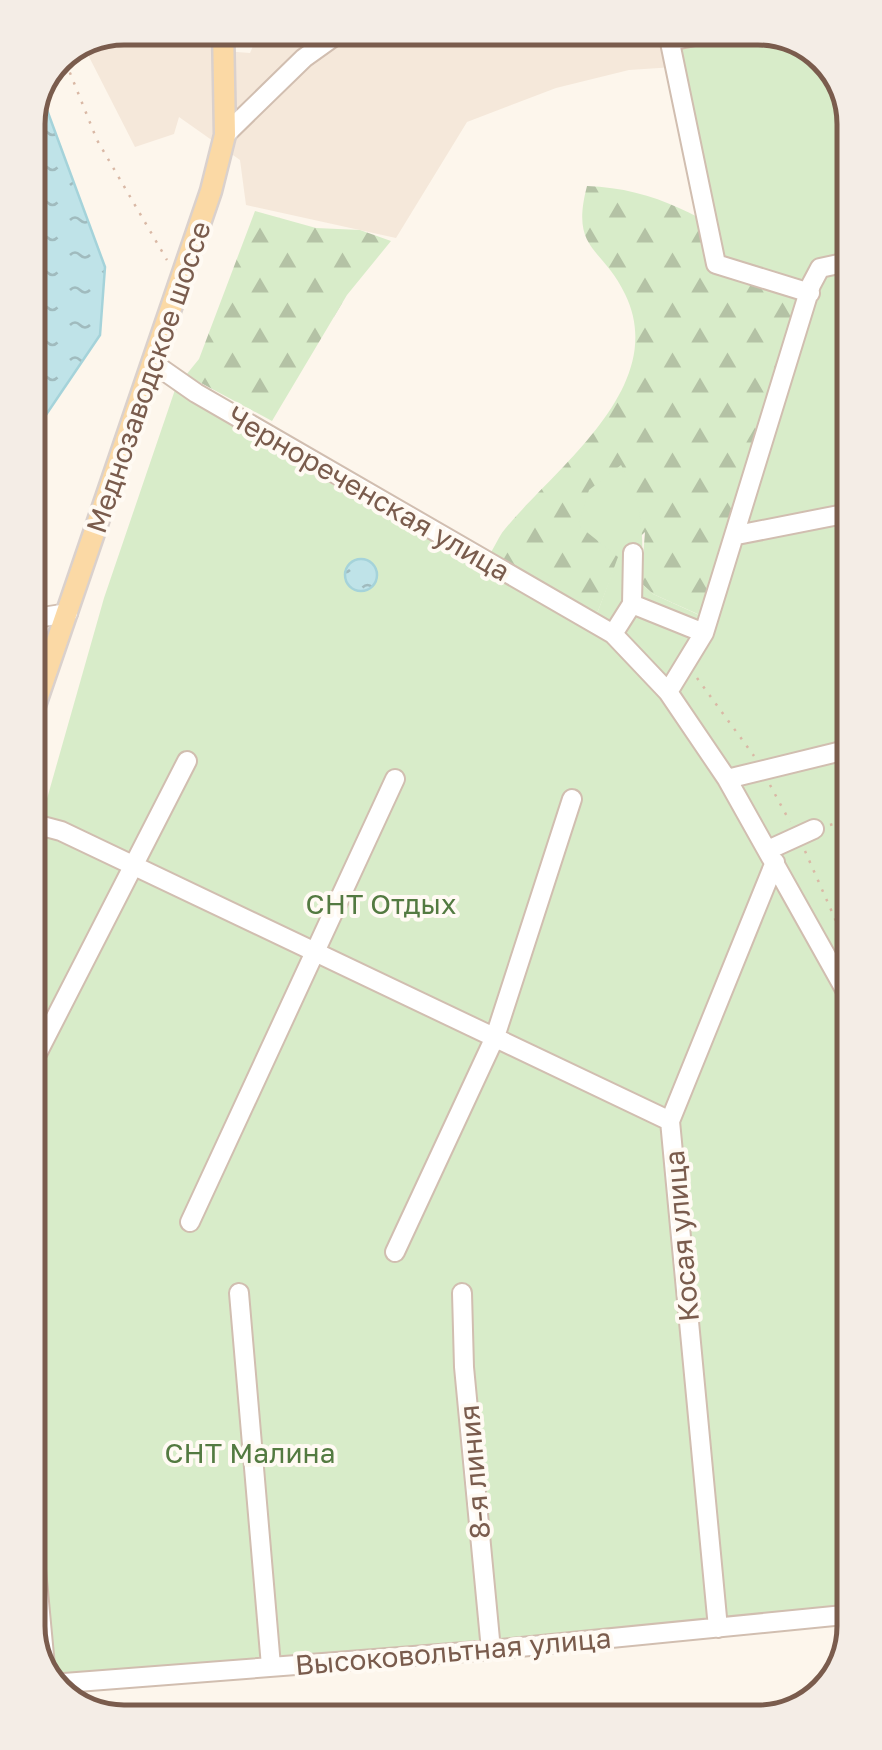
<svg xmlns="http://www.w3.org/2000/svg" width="882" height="1750" viewBox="0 0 882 1750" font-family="'Golos Text',sans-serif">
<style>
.residential{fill:#f5e8da}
.forest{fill:url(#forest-firs)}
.green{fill:#d8ecc9}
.water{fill:url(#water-ripples);stroke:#a5d3da;stroke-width:2.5}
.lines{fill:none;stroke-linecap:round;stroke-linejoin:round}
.minor-casing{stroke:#d1beb0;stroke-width:22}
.major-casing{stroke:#dad1cd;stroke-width:25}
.path{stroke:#d9b8a5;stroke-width:2.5;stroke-dasharray:2.5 8;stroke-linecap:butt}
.minor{stroke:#fff;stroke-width:18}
.major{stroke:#fbd9a5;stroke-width:20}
.labels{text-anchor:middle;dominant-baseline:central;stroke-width:8;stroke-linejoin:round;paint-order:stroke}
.street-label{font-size:28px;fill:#7a5c4d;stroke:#fffaf3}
.park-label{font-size:28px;fill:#537a41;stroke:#fffaf3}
.rim{fill:none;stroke:#7a5c4d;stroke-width:5}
</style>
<defs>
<pattern id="forest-firs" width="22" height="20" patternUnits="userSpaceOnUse" patternTransform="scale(2.5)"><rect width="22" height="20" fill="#d8ecc9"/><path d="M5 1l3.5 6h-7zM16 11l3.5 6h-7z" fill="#b4c2a5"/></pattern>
<pattern id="water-ripples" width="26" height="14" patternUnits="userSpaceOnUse" patternTransform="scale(2.5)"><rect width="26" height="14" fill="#bfe3e8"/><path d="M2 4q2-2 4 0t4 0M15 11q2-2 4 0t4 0" fill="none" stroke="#a0bbbe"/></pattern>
</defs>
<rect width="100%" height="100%" fill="#fdf6ec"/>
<path class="residential" d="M124 28H223L224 51 250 53 261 28H667L674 67 629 70 556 88 467 122 396 238 246 205 240 160 179 117 174 134 135 147 83 45Z
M34 507 47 533 30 601 29 508Z"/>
<path class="forest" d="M587 186C678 189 739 242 808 294L702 616 653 594 641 583 645 532 619 557 598 611 586 619 485 560C494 551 497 538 505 529 557 466 670 386 625 294 602 246 570 251 587 186Z
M255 211 316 228 360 230 391 241 347 295 272 421 186 375 199 359Z"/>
<path class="green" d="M667 28H765L816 47 847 88 854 1614 51 1684 35 1662 31 855 104 598 178 381 586 619 598 611 618 557 578 525 589 490 621 465C644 504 644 539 641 583L653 594 708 619 808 294 716 264Z"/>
<path class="water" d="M40 91 105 267 100 335 29 440 28 118Z
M345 575a16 16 0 1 1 32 0a16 16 0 1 1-32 0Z"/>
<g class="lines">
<defs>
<path id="minor" d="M667 28 716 264 810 293
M669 41 736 28
M225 135 304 58 346 28
M153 363 196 393 613 634 668 692 727 779 852 1002
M737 535 849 513
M632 604 704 633
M30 619 68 613
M613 634 632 604 633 553
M668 692 704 633 811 285 820 268 848 262
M727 779 850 749
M31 823 61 831 670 1121
M768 850 814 829
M38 1052 187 761
M190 1222 395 779
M395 1252 495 1037 572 799
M239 1293 271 1666
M462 1293 464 1367 491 1650
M34 1548 46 1677
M718 1628 670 1121 775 862
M51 1684 491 1650 854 1614"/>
<path id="major" d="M30 720 211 191 225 135 223 28"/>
</defs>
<use href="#minor" class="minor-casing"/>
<use href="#major" class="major-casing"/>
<path class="path" d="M62 53 97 140 167 260
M697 678 754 756
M770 785 790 822
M830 825 851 819
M805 851 851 955"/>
<use href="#minor" class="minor"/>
<use href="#major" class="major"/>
</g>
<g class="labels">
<g class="street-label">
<text transform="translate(148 377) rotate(-71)">Меднозаводское шоссе</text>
<text transform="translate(369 493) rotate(30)">Чернореченская улица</text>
<text transform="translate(681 1236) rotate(-95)">Косая улица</text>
<text transform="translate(474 1472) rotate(-95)">8-я линия</text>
<text transform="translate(453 1651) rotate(-5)">Высоковольтная улица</text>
</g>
<g class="park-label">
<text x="381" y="903">СНТ Отдых</text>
<text x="250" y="1452">СНТ Малина</text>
</g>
</g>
<path d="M0 0H882V1750H0ZM124 45H758A79 79 0 0 1 837 124V1626A79 79 0 0 1 758 1705H124A79 79 0 0 1 45 1626V124A79 79 0 0 1 124 45Z" fill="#f4ede6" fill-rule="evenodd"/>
<path class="rim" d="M124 45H758A79 79 0 0 1 837 124V1626A79 79 0 0 1 758 1705H124A79 79 0 0 1 45 1626V124A79 79 0 0 1 124 45Z"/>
</svg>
